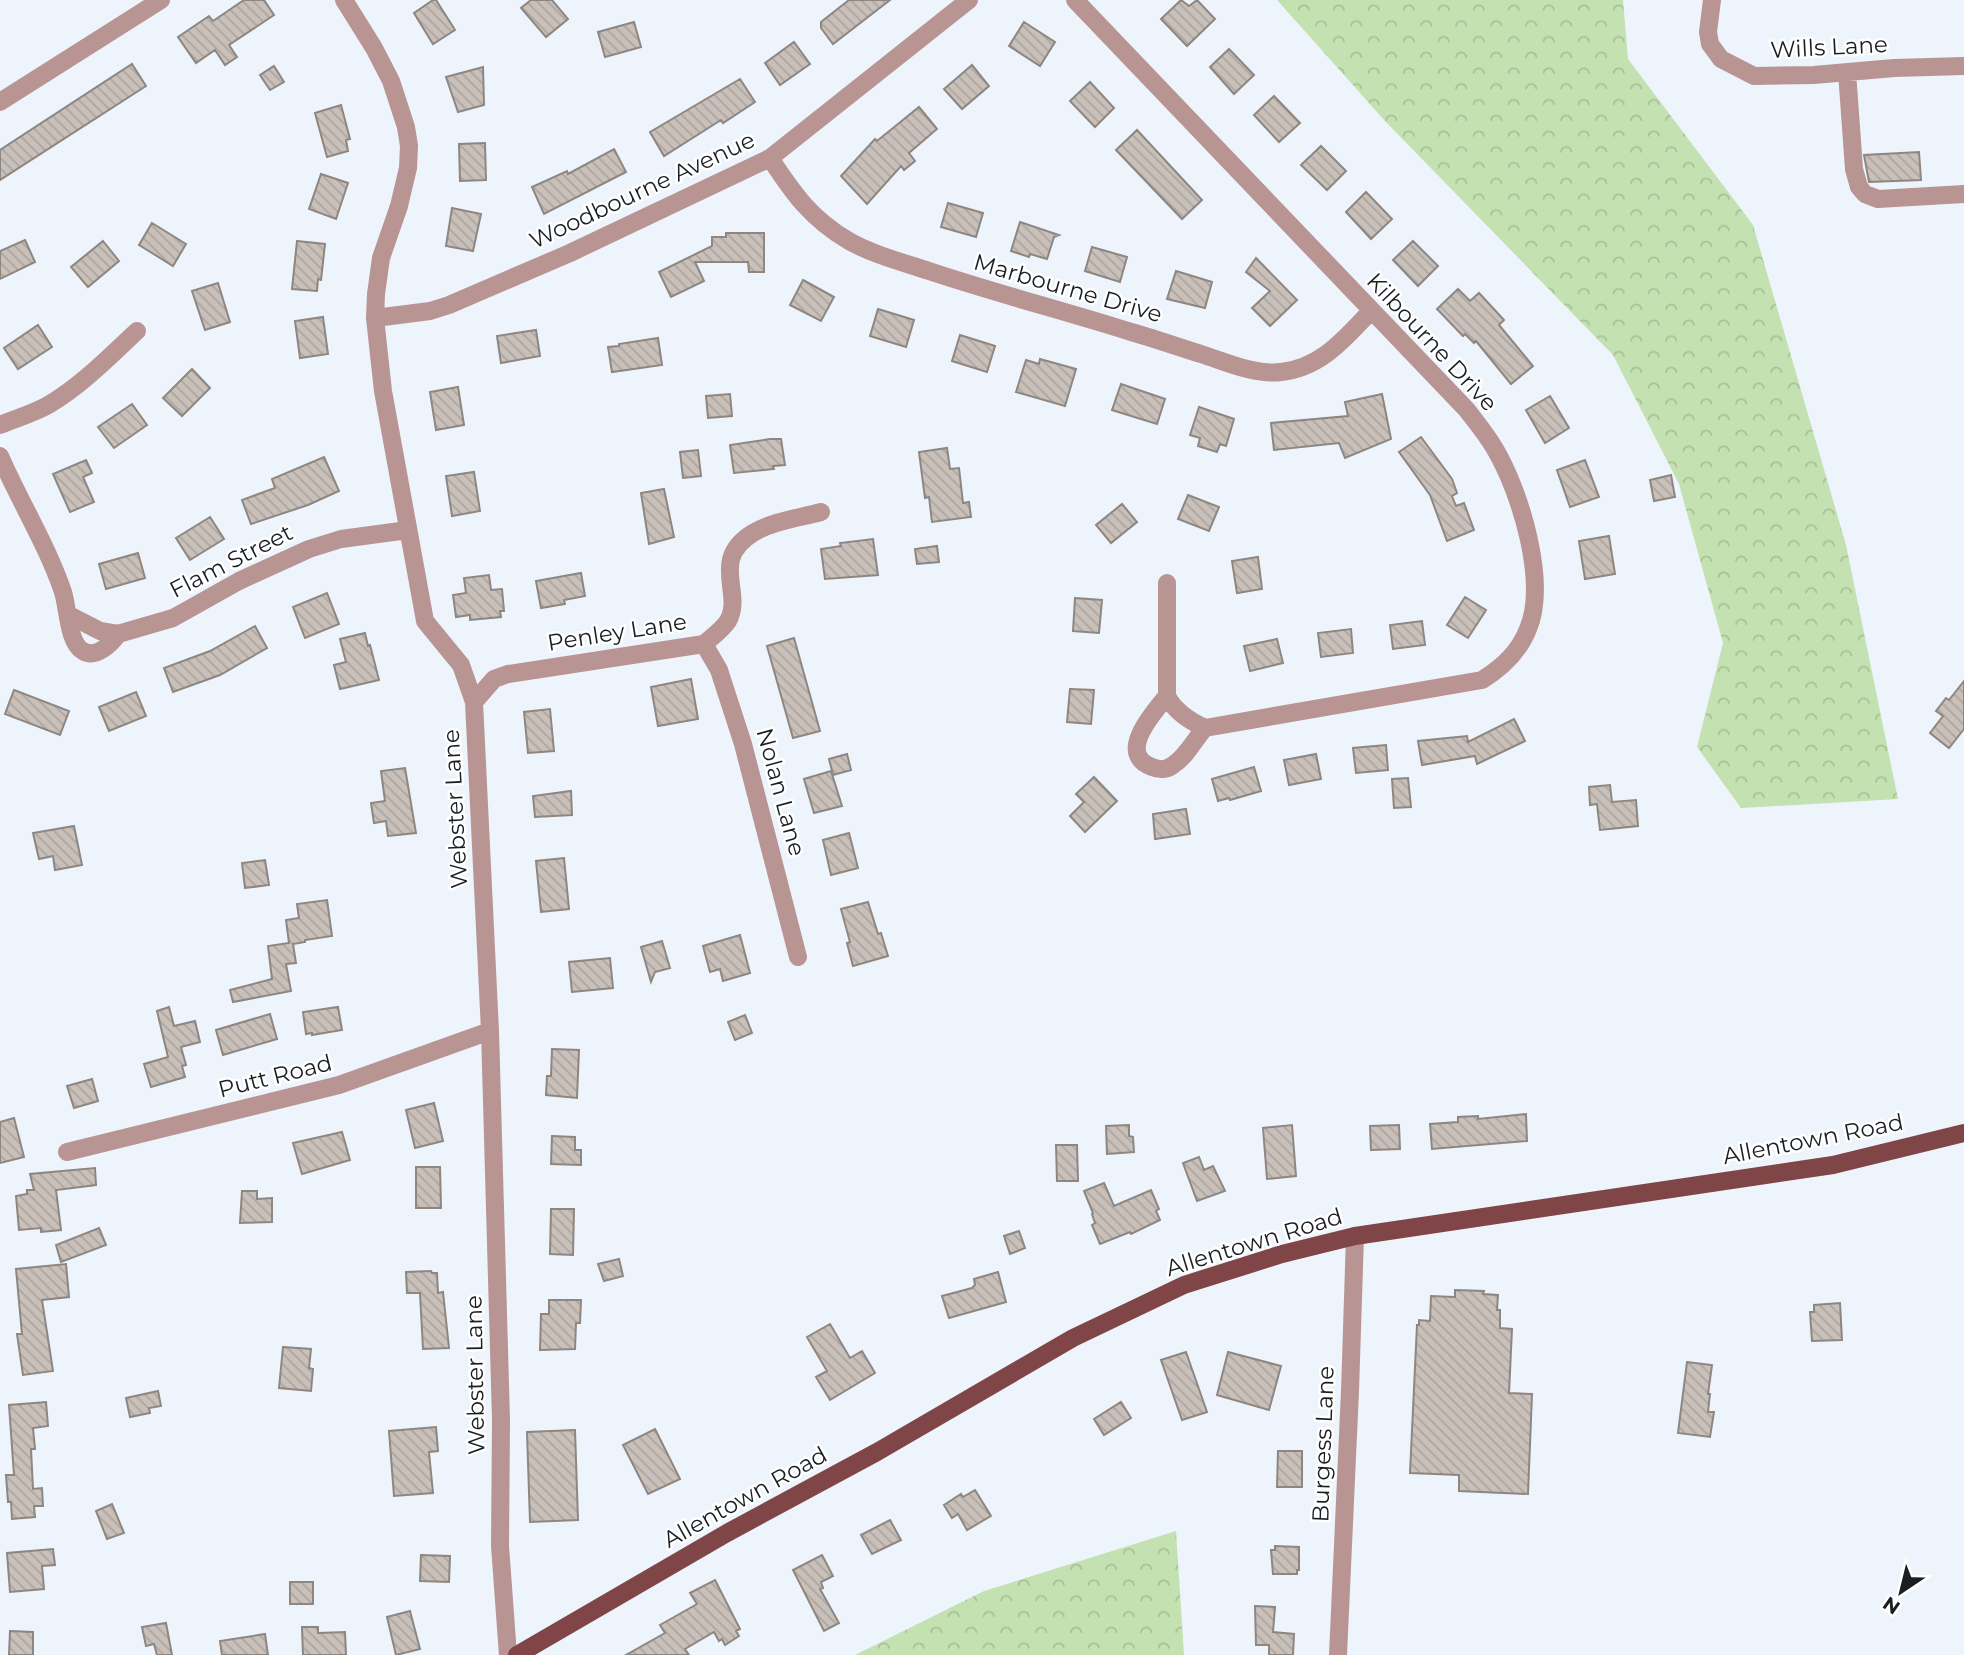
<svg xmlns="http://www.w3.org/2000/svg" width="1964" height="1655" viewBox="0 0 1964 1655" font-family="Montserrat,sans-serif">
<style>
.forest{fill:url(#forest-crowns)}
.building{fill:url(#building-back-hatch);stroke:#8e8680;stroke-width:2}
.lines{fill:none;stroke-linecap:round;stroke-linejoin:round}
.minor{stroke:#b89493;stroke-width:18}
.primary{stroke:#804546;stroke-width:18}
.labels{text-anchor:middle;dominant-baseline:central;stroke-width:5;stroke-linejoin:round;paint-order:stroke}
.street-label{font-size:23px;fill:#1b1e21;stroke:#fff}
</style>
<defs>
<pattern id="forest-crowns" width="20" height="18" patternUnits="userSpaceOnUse" patternTransform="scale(1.75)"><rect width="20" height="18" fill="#c4e1b1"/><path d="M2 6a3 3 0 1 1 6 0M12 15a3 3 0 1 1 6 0" fill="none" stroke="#a8c198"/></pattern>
<pattern id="building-back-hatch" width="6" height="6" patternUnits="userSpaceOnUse" patternTransform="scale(1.75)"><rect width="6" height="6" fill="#c9c0ba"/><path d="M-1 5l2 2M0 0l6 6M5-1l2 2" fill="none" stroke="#aca5a0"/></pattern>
</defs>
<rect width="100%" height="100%" fill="#edf4fc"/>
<path class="forest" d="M1277 0H1623L1628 59 1753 225 1846 545 1898 799 1741 808 1697 747 1723 643 1679 484 1613 355 1385 121Z
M1176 1531 1184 1655H855L984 1591Z"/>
<path class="building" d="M244 0H264L274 15 229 45 237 57 225 65 215 50 196 63 178 37 209 16 213 21Z
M433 0H436L455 30 433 44 414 13Z
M531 0H552L568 19 546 37 521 8Z
M849 0H890L833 44 821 28V22Z
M1181 0 1189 6 1197 0 1215 19 1187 46 1161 19Z
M634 22 641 47 605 57 598 32Z
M1024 22 1055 42 1040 66 1009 46Z
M794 42 810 64 780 85 765 63Z
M1229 49 1254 75 1234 94 1210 67Z
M132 64 146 86 0 180V150Z
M972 65 989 86 962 109 944 89Z
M274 66 284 82 270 90 260 75Z
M483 67 484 105 458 112 446 77Z
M740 79 755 102 723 123 721 120 664 156 650 132Z
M1090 82 1114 108 1095 127 1070 101Z
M1274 96 1300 123 1279 142 1254 115Z
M341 105 350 139 346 140 348 151 327 157 315 113Z
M919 107 937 129 909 153 915 161 904 170 901 166 867 204 841 176 875 139 877 141Z
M1137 130 1202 200 1182 219 1116 150Z
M485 143 486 180 460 181 459 144Z
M1321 146 1346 171 1327 190 1301 165Z
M614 149 626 172 544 214 532 187 567 171 568 174Z
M1919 152 1921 180 1869 182 1864 155Z
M321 174 348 183 336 219 309 209Z
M1366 192 1392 219 1371 239 1346 212Z
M948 203 983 213 976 237 941 227Z
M452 208 481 214 473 251 446 246Z
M1020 222 1059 235 1054 237 1047 259 1030 254 1029 257 1011 251Z
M152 223 186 244 173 266 139 245Z
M726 233H764V272H749L748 262H695L704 281 671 297 659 272 712 246V237H726Z
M25 240 35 262 0 279V251Z
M103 241 119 261 88 287 71 267Z
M297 241 325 244 321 280 318 279 317 291 292 289Z
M1413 241 1438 266 1418 286 1393 260Z
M1092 247 1127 257 1120 282 1085 271Z
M1256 258 1297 300 1270 326 1252 308 1270 291 1246 272Z
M1176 271 1212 282 1205 308 1167 299Z
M803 280 834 297 821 321 790 305Z
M218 283 230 322 205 330 192 291Z
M1458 289 1470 301 1479 293 1504 320 1499 325 1533 366 1511 384 1476 341 1474 343 1465 334 1463 336 1437 309Z
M878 309 914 320 906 347 870 336Z
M323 317 328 354 300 358 295 321Z
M38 325 52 347 18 369 4 348Z
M536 330 540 356 501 363 497 336Z
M960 335 995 346 987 372 952 361Z
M658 338 662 365 612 372 608 347 619 346V344Z
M1040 359 1076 369 1065 406 1016 392 1026 360 1039 364Z
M192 369 210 388 182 416 163 398Z
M1121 384 1165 399 1157 424 1112 410Z
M458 387 464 425 436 430 430 392Z
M730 394 732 416 708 418 706 396Z
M1382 394 1391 439 1345 458 1339 443 1274 450 1271 423 1348 416 1345 402Z
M1550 396 1569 428 1545 443 1526 410Z
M132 404 147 425 114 448 98 427Z
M1199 407 1234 419 1226 446 1220 444 1217 452 1198 446 1200 438 1190 435Z
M1421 437 1452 479 1457 493 1452 496 1456 506 1464 503 1474 530 1447 541 1430 495 1399 452Z
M770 439H781L785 465 773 466 774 469 734 473 730 445Z
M947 448 950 469 959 468 963 503 969 502 971 517 932 522 929 497 925 498 919 452Z
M698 450 701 476 683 478 680 452Z
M324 457 339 491 308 505 251 524 242 500 275 488 272 479Z
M86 460 92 473 83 477 94 502 70 512 53 474Z
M1585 460 1599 497 1570 507 1557 470Z
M474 472 480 511 452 516 446 476Z
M1671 475 1675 497 1654 501 1650 480Z
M664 489 674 537 649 544 641 493Z
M1188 495 1219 507 1209 531 1178 519Z
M1122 504 1137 522 1111 543 1096 525Z
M210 517 224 539 190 560 176 538Z
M1609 536 1615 574 1585 579 1579 541Z
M873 539 878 575 825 579 821 549 841 546 840 543Z
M937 546 939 562 917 564 915 549Z
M138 553 145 578 106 589 99 564Z
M1258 557 1262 589 1237 593 1232 561Z
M581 573 585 596 564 600 565 604 541 608 536 581Z
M489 575 491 590 502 589 504 611H500L501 617 470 620V615L456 617 453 595 466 593 464 578Z
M327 593 339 624 305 638 293 607Z
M1465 597 1486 610 1468 638 1447 625Z
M1075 598 1102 600 1099 633 1073 631Z
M1422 621 1425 645 1393 649 1390 625Z
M255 626 267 648 220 675 173 692 164 668 210 651Z
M1351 629 1353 653 1321 657 1318 633Z
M365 633 368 646 370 645 379 680 340 689 334 665 346 662 340 639Z
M794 638 820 731 793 738 767 646Z
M1277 639 1283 663 1250 671 1244 646Z
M691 679 698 719 658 726 651 687Z
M1964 681V729L1949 748 1930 733 1943 716 1936 711 1946 698 1949 700Z
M1070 689 1094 690 1091 724 1067 722Z
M14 690 69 711 60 735 5 714Z
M136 692 146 716 109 731 99 707Z
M550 709 554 751 528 753 524 712Z
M1514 719 1525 741 1477 764 1475 756 1422 765 1418 741 1467 736 1468 742Z
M1386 745 1388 770 1356 773 1353 748Z
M847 754 851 770 833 775 829 759Z
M1316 754 1321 779 1289 785 1284 760Z
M1254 767 1261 791 1230 800 1229 798 1218 801 1212 779Z
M405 768 416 833 388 836 386 821 374 823 371 803 385 801 381 771Z
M831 771 842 806 814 813 804 779Z
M1094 777 1117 801 1085 832 1070 816 1084 802 1076 794Z
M1408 778 1411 807 1394 808 1392 779Z
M1610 785 1612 802 1636 800 1638 826 1600 830 1597 804 1590 805 1589 787Z
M571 791 572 815 535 817 533 796Z
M1186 809 1190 834 1155 839 1153 814Z
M74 826 82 865 55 870 53 856 39 859 33 833Z
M849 833 858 868 831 875 823 840Z
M564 858 569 909 541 912 536 861Z
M265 860 269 885 245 888 242 863Z
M327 900 332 936 305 940V942L293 944 296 963 286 964 291 991 233 1002 230 990 272 979 268 946 289 943 286 920 299 918 297 904Z
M868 902 878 934 881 933 888 956 853 966 847 943 850 942 841 909Z
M740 935 750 973 723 981 720 969 710 972 703 946Z
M662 941 670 968 655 972 651 982 641 947Z
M610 958 613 988 572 992 569 962Z
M169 1007 174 1026 195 1021 200 1042 181 1047 186 1065 182 1066 185 1077 151 1087 144 1064 168 1057 157 1011Z
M338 1007 342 1030 312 1035V1033L306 1034 303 1012Z
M270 1014 277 1039 223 1055 216 1030Z
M745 1015 752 1033 735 1040 728 1022Z
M552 1049 579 1050 577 1098 546 1095 547 1076H551Z
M92 1079 98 1101 74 1108 67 1086Z
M434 1103 443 1141 415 1148 406 1110Z
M1526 1114 1527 1141 1432 1149 1430 1124 1458 1122V1117L1478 1116V1119Z
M14 1118 24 1157 0 1163V1122Z
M1129 1125V1136L1133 1137 1134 1152 1107 1154 1106 1126Z
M1292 1125 1296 1176 1267 1179 1263 1128Z
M1399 1125 1400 1149 1371 1150 1370 1126Z
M342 1132 350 1160 302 1174 293 1143Z
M552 1136 575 1137V1150H581V1165L551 1164Z
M1056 1145H1077L1078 1181H1057Z
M1199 1157 1204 1170 1213 1166 1225 1191 1197 1201 1183 1163Z
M416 1167H440L441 1208H416Z
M95 1168 96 1185 56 1190 61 1230 41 1232V1228L19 1230 16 1196 27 1194V1190H34L30 1174Z
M1104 1183 1114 1206 1151 1190 1159 1209 1156 1211 1160 1220 1131 1234 1130 1232 1100 1244 1092 1225 1095 1223 1092 1214 1093 1213 1084 1191Z
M242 1191H257V1199L272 1198V1222L240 1223Z
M551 1209H574L573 1255 550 1254Z
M99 1228 106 1245 61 1262 56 1245Z
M1019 1231 1025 1248 1010 1254 1004 1236Z
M619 1259 623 1276 604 1281 598 1264Z
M66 1264 69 1297 42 1300 53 1371 23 1375 17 1334H22L16 1269Z
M431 1271 432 1273H437L438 1293 443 1292 449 1348 423 1349 420 1293H407L406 1272Z
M998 1272 1006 1302 949 1318 942 1296 972 1288 975 1285 974 1279Z
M1455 1290 1484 1291 1483 1294 1498 1295 1497 1310H1500V1328L1512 1329 1509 1393 1532 1394 1528 1494 1459 1491V1475L1410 1473 1417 1325H1419V1320L1430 1321 1431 1296 1455 1297Z
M549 1300H581L580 1323H576L575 1349 540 1350 541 1314H549Z
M1840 1303 1842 1340 1812 1341 1810 1312H1814V1305Z
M830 1324 850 1358 862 1351 875 1373 830 1400 816 1377 827 1371 807 1337Z
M283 1347 311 1349 309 1368 313 1369 311 1391 279 1388Z
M1186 1352 1207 1412 1182 1420 1161 1360Z
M1228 1352 1281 1366 1269 1410 1217 1395Z
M1687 1362 1712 1365 1708 1394H1710L1708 1412H1714L1710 1437 1678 1433Z
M158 1391 161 1406 149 1408 150 1413 130 1417 126 1398Z
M46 1402 48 1426 33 1428 35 1449H31L33 1489 42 1488 43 1506H34L35 1517 12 1519 11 1502H8L6 1475H14L9 1405Z
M1121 1402 1131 1418 1104 1435 1094 1419Z
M436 1427 438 1451 429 1452 433 1493 394 1496 389 1431Z
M655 1429 680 1479 648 1494 623 1445Z
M575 1430 578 1520 530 1522 527 1432Z
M1278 1451H1302V1487H1277Z
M975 1490 991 1516 967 1530 958 1514 952 1518 944 1505 961 1494 963 1497Z
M112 1504 124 1533 107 1539 96 1511Z
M890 1520 901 1540 872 1554 861 1535Z
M1275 1546 1299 1547V1570H1297V1574H1273L1271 1550H1275Z
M53 1549 55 1565 42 1566 44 1589 10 1592 7 1553Z
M421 1555 450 1556 449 1582 420 1581Z
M822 1555 833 1576 821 1582 823 1588 820 1589 839 1623 824 1631 793 1570Z
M715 1580 740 1629 736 1631 739 1636 725 1645 722 1639 719 1641 714 1632 685 1649 689 1655H626L665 1633 660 1625 697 1604 690 1593Z
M290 1582H313V1604H290Z
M1255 1606 1275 1607 1273 1632 1294 1634 1293 1655H1269V1645H1256Z
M410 1611 420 1649 396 1655 387 1617Z
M166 1623 172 1655H157L154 1644 146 1646 142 1627Z
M302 1627H318V1633L345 1632 346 1655H303Z
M10 1631 33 1632V1655H9Z
M265 1634 268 1655H222L220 1641Z"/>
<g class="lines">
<path class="minor" d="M344 0 374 48 391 81 406 127 409 146 408 168 399 206 381 258 376 294 375 318 383 391 425 621 461 665 474 702 490 1031 501 1420 500 1546 508 1655
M1075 0 1467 410C1476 422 1487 435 1495 449 1520 491 1548 582 1528 629 1519 652 1503 667 1482 680L1205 728C1190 721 1175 712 1167 696V583
M1712 0 1708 32 1710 44 1721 59 1754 76 1814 75 1894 68 1964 66
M1847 72 1854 169 1859 187 1865 194 1878 199 1964 194
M0 102 161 0
M770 158C793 193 811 219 849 241 874 255 902 262 929 271 995 293 1061 310 1128 331 1153 338 1178 347 1204 355 1228 363 1255 375 1281 372 1321 368 1344 339 1371 311
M375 318 430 311 449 305 570 253 770 158 969 0
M0 425C17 418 35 413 50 404 83 384 110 356 137 331
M0 456C20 502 47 545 63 592 68 608 68 643 83 651 96 659 111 644 118 634
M69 615 100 631 118 634 173 618 239 581 309 549 341 539 408 530
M704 644 719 670 743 744 798 957
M1167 696C1153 713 1116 754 1152 767 1159 770 1167 770 1173 765 1187 756 1194 740 1205 728
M474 702 494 679 508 674 704 644C712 637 722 630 728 621 744 593 709 560 753 533 773 521 799 518 821 512
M67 1152 339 1085 490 1031
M1338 1655 1350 1391 1355 1236"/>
<path class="primary" d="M517 1655 727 1533 877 1452 1073 1338 1184 1285 1282 1254 1355 1236 1833 1165 1964 1133"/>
</g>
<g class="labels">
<g class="street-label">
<text transform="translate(1829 47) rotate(-3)">Wills Lane</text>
<text transform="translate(642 190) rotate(-25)">Woodbourne Avenue</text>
<text transform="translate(1068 288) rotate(16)">Marbourne Drive</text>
<text transform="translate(1432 342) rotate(47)">Kilbourne Drive</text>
<text transform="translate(231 561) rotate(-27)">Flam Street</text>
<text transform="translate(617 632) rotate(-9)">Penley Lane</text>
<text transform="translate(781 792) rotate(75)">Nolan Lane</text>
<text transform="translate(455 809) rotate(-93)">Webster Lane</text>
<text transform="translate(275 1076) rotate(-14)">Putt Road</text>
<text transform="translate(1813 1139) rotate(-11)">Allentown Road</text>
<text transform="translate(1254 1242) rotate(-17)">Allentown Road</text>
<text transform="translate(475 1375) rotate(-91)">Webster Lane</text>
<text transform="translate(1323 1444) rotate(-88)">Burgess Lane</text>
<text transform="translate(745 1497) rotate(-29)">Allentown Road</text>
</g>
</g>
<g transform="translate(1901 1592) rotate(215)" stroke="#ffffff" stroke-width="5" paint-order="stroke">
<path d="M0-5L12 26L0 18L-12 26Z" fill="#1b1e21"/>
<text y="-10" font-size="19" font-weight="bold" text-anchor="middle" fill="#1b1e21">N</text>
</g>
</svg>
